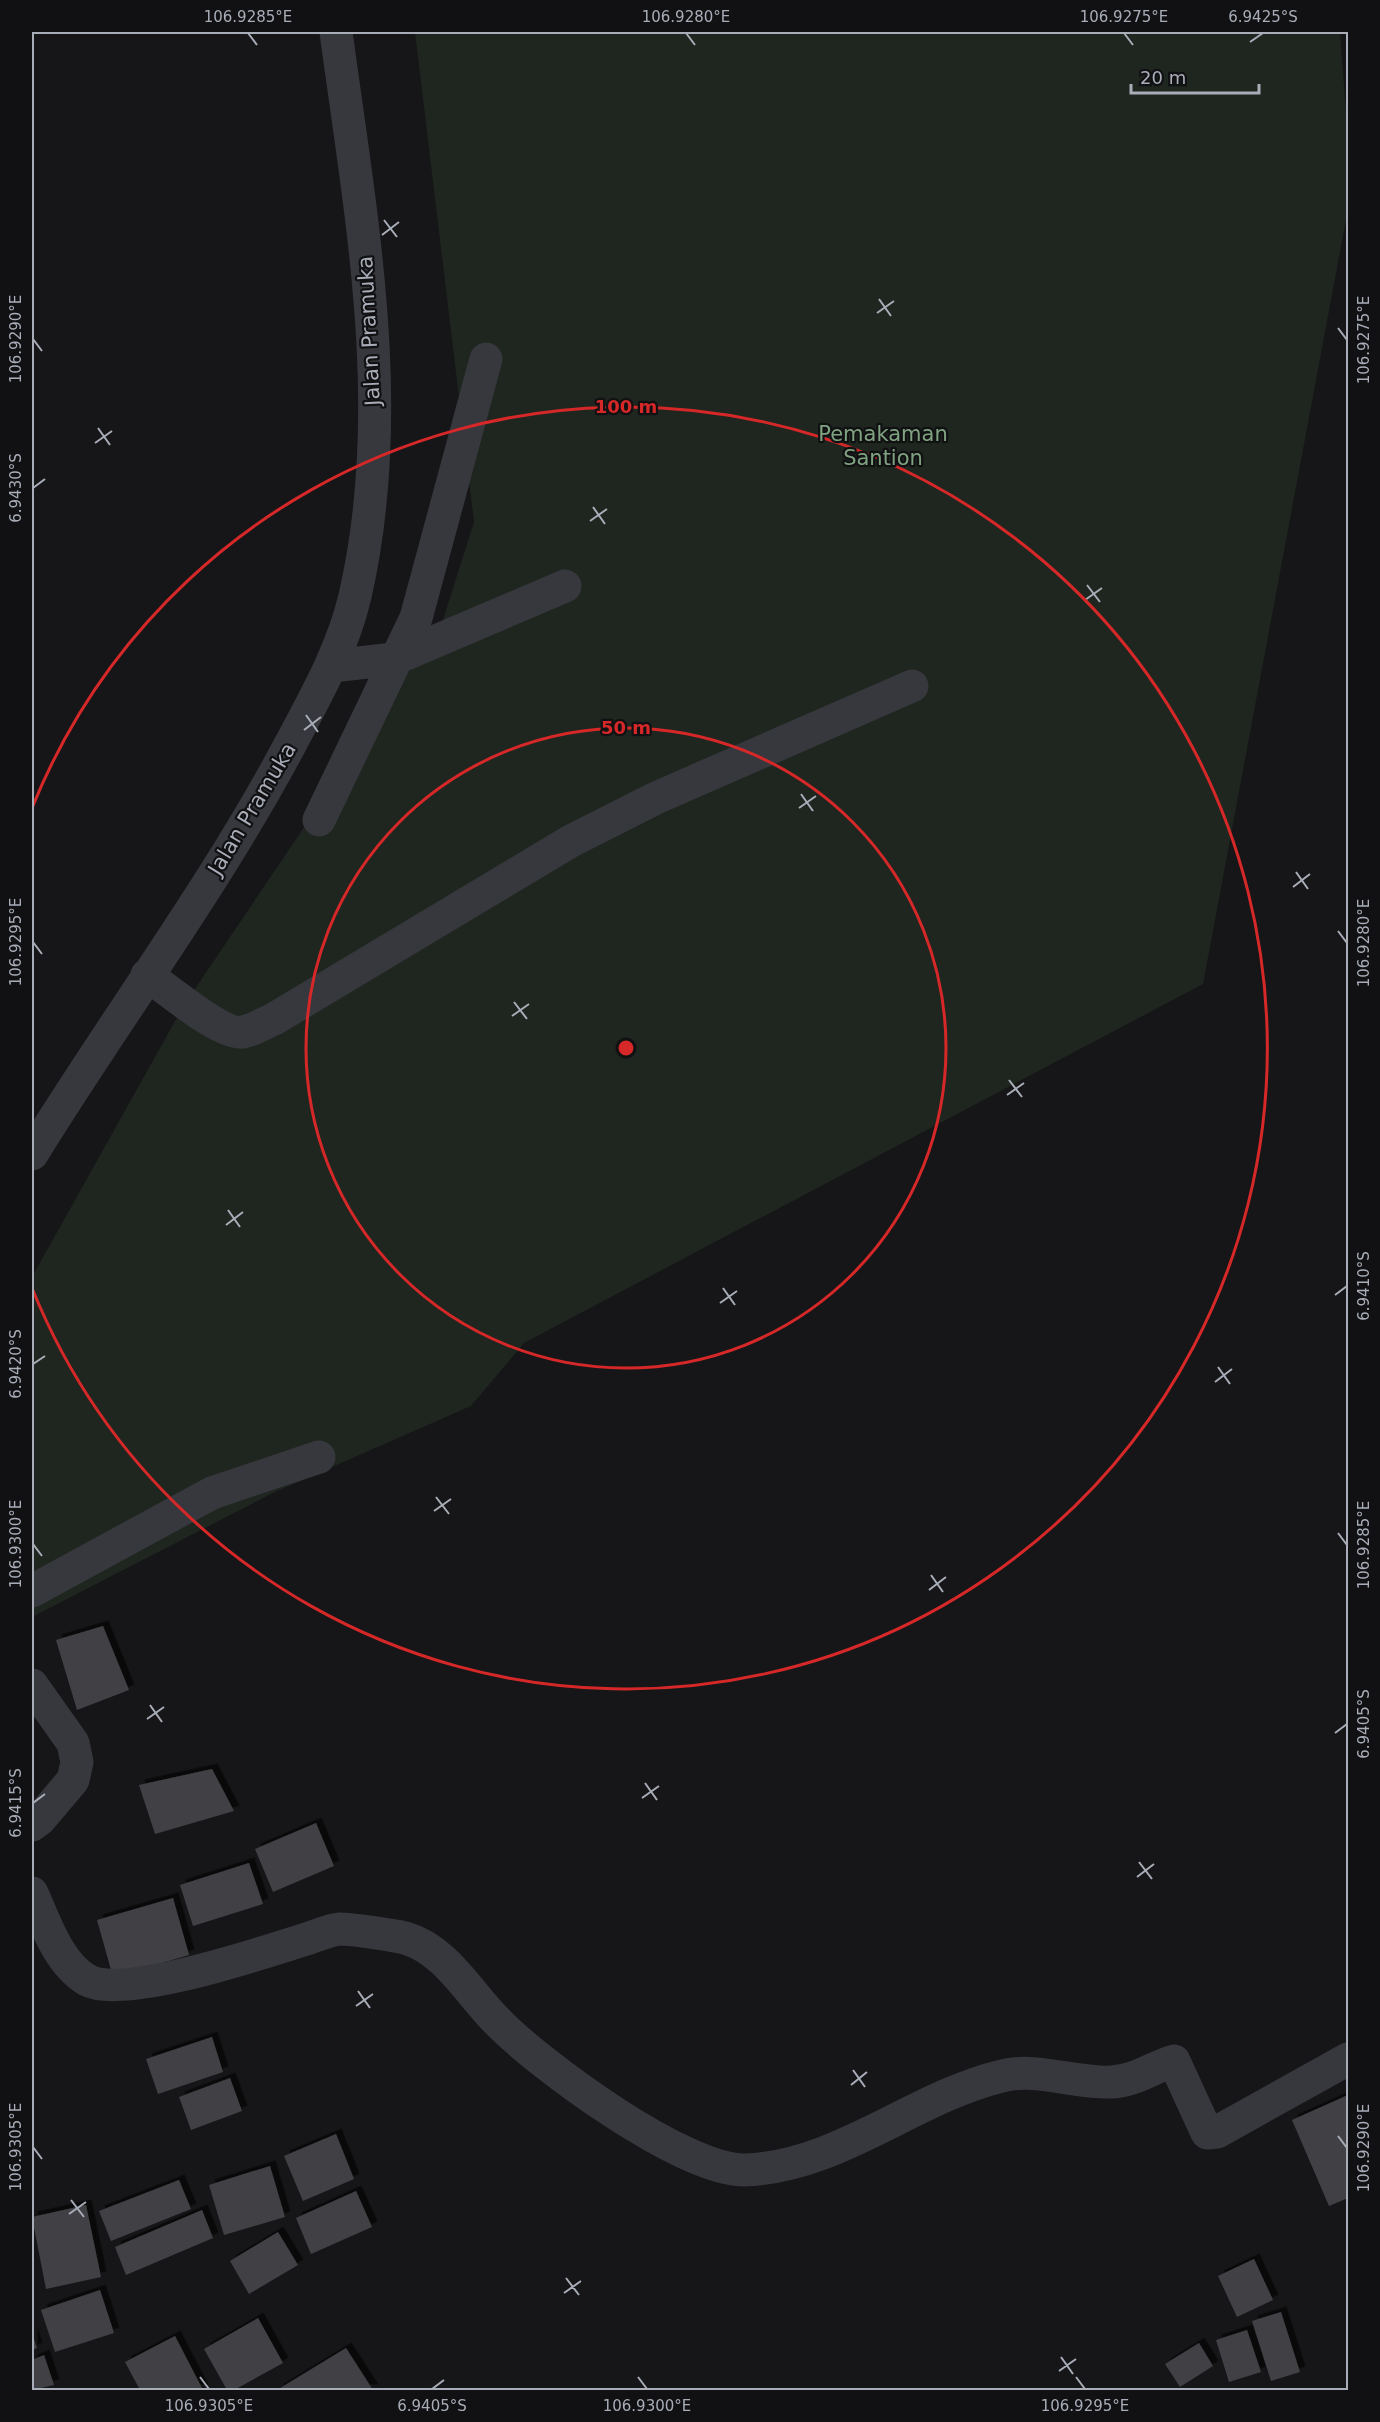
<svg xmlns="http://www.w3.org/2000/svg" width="1380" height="2422" viewBox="0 0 1380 2422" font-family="'DejaVu Sans',sans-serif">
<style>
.green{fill:#1e261f}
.building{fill:#404145;filter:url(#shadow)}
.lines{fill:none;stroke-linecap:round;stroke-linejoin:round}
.minor{stroke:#37383d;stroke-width:33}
.ticks{fill:none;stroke:#a8adb8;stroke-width:2}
.ring{fill:none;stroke:#d62828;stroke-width:3}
.labels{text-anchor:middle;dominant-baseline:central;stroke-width:4.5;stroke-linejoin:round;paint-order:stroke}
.street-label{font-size:21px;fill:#a8adb8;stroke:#111113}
.park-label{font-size:21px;fill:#7fa381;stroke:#111113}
.centre{fill:#d62828;stroke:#111113;stroke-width:3}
.ring-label{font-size:18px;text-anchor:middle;font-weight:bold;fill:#d62828;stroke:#111113;stroke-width:4.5;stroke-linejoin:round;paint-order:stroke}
.neatline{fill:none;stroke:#a8adb8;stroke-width:2}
.ticks-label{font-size:15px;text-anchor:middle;fill:#a8adb8}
</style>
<defs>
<filter id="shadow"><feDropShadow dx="5.5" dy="-5.5" stdDeviation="0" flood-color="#0009"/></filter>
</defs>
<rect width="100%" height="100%" fill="#161618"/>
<path class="green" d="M415 32H1340L1348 139V209L1203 984 524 1343 471 1406 275 1492 32 1617V1277L184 1005 442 623 474 522Z"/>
<path class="building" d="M103 1626 129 1690 77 1710 56 1640Z
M212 1769 234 1811 155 1834 139 1785Z
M316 1823 334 1866 273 1892 255 1849Z
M249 1863 263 1904 193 1926 180 1885Z
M173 1898 189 1955 113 1977 97 1920Z
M212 2037 223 2072 158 2094 146 2059Z
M230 2078 242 2111 191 2130 179 2097Z
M1348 2095V2198L1329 2206 1292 2120Z
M336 2134 354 2179 303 2201 284 2156Z
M270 2166 285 2217 224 2235 209 2185Z
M179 2180 191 2209 111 2241 99 2211Z
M356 2191 372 2227 311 2254 296 2218Z
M86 2205 101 2277 46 2289 32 2217Z
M202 2210 213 2238 126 2275 115 2247Z
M278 2232 298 2265 249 2294 230 2261Z
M1254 2259 1273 2300 1237 2317 1218 2276Z
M100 2290 114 2333 55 2352 41 2310Z
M1281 2312 1300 2372 1271 2381 1252 2321Z
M258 2318 283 2363 234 2390H227L204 2349Z
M1247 2330 1261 2372 1229 2382 1216 2340Z
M32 2333 37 2348 32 2350Z
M175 2336 203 2390H140L125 2362Z
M1199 2343 1213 2366 1180 2387 1165 2364Z
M346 2348 373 2390H277Z
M44 2355 54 2385 32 2390V2360Z"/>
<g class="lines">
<path class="minor" d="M332 666 394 659 565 586
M319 820 416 618 486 359
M147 975C166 988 222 1036 243 1032 254 1030 264 1023 274 1019L571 841 656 798 912 686
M32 1154C117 1016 216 885 292 741 317 694 343 648 355 596 398 409 361 218 336 32
M32 1591 212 1493 319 1457
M32 1685 73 1743 77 1762 73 1780 40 1819 32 1825
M32 1893C45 1922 58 1963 87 1980 123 2000 261 1953 303 1940 314 1937 328 1930 340 1929 352 1929 393 1935 405 1938 445 1949 469 1993 496 2020 539 2065 684 2171 745 2170 838 2167 914 2097 1002 2076 1037 2067 1076 2084 1112 2082 1135 2081 1153 2067 1174 2061L1207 2133 1217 2132 1348 2059"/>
</g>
<path class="ticks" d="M248 33 257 45M686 33 695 45M1124 33 1133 45M1250 42 1263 33M384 220 397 237M382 235 399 222M879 299 891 316M877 313 894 301M1338 328 1347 340M33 339 42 351M98 428 110 445M95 443 112 431M33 488 45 479M593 507 605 524M590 521 607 509M1087 585 1100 602M1085 600 1102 588M306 715 318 732M304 730 321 717M801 794 813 811M799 808 816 796M1296 872 1308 889M1293 887 1310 874M1338 931 1347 943M33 942 42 954M514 1002 527 1019M512 1016 529 1004M1009 1080 1022 1097M1007 1095 1024 1083M228 1210 240 1227M226 1225 243 1212M723 1288 735 1305M1335 1295 1347 1286M720 1303 737 1291M33 1364 45 1356M1218 1367 1230 1384M1215 1382 1232 1369M436 1497 449 1514M434 1511 451 1499M1338 1533 1347 1545M33 1544 42 1556M931 1575 943 1592M929 1590 946 1577M150 1705 162 1722M147 1719 164 1707M1335 1733 1347 1724M645 1783 657 1800M642 1798 659 1786M33 1803 45 1794M1139 1862 1152 1879M1137 1877 1154 1864M358 1991 370 2008M356 2006 373 1994M853 2070 865 2087M851 2085 867 2072M1338 2136 1347 2148M33 2147 42 2159M71 2200 84 2217M69 2214 86 2202M566 2278 579 2295M564 2293 581 2281M1061 2357 1073 2374M1059 2371 1076 2359M200 2377 209 2389M638 2377 647 2389M1076 2377 1085 2389M432 2389 444 2380"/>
<g class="ring">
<circle cx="626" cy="1048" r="320"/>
<path d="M32 808A641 641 0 1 1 32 1288"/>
</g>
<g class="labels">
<g class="street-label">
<text transform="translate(369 331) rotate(-93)">Jalan Pramuka</text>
<text transform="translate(252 809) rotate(-59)">Jalan Pramuka</text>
</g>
<g class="park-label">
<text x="883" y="434">Pemakaman<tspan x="883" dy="24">Santion</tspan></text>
</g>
</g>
<circle cx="626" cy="1048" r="9" class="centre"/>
<g class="ring-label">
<text x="626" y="413">100 m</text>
<text x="626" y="734">50 m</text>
</g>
<rect width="1380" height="2422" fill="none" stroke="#111113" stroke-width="66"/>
<path d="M1131 84v9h128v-9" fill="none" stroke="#a8adb8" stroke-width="3"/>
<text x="1140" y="84" font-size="18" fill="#a8adb8" stroke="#111113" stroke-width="4.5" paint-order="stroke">20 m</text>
<rect x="33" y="33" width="1314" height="2356" class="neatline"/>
<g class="ticks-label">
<text x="248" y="22">106.9285°E</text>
<text x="686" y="22">106.9280°E</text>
<text x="1124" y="22">106.9275°E</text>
<text x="1263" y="22">6.9425°S</text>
<text transform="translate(16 339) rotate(-90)" y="5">106.9290°E</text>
<text transform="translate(1364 340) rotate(-90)" y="5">106.9275°E</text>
<text transform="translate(16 488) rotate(-90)" y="5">6.9430°S</text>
<text transform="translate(16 942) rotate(-90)" y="5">106.9295°E</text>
<text transform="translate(1364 943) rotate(-90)" y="5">106.9280°E</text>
<text transform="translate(1364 1286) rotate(-90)" y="5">6.9410°S</text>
<text transform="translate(16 1364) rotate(-90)" y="5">6.9420°S</text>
<text transform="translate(16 1544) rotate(-90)" y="5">106.9300°E</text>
<text transform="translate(1364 1545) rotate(-90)" y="5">106.9285°E</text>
<text transform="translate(1364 1724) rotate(-90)" y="5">6.9405°S</text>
<text transform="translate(16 1803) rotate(-90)" y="5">6.9415°S</text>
<text transform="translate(16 2147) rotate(-90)" y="5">106.9305°E</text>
<text transform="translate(1364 2148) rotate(-90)" y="5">106.9290°E</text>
<text x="209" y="2411">106.9305°E</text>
<text x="432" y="2411">6.9405°S</text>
<text x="647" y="2411">106.9300°E</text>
<text x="1085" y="2411">106.9295°E</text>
</g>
</svg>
